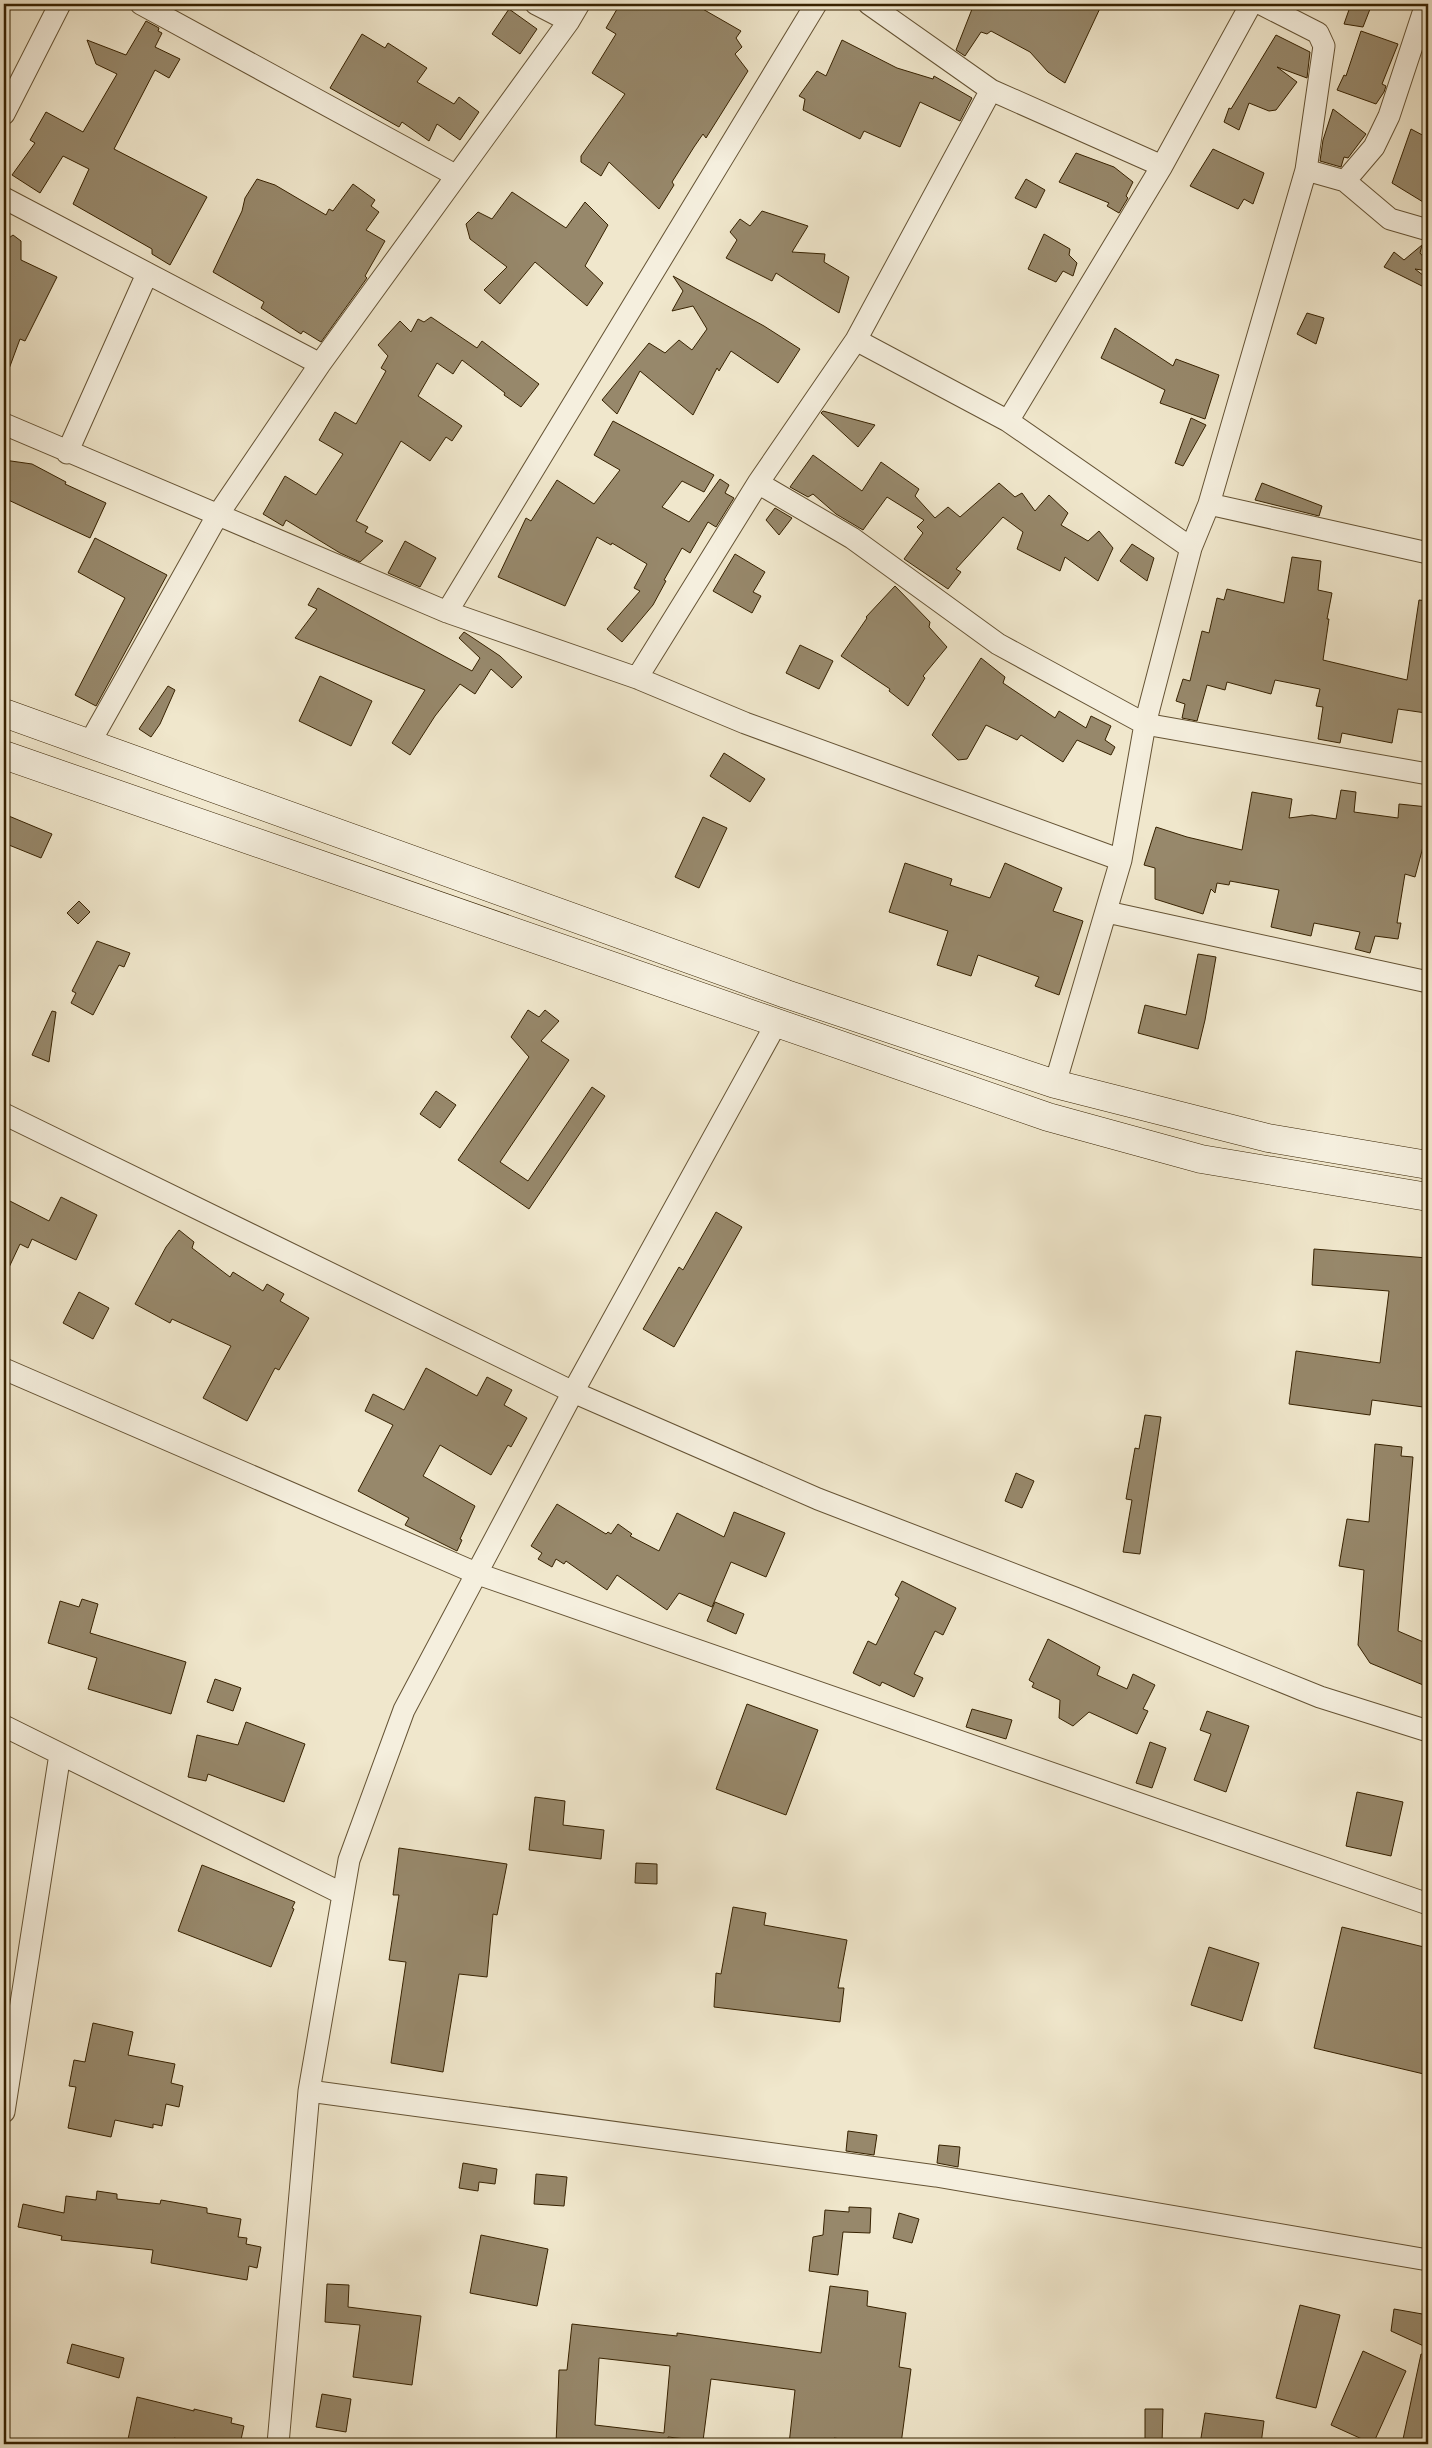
<svg xmlns="http://www.w3.org/2000/svg" width="1432" height="2448" viewBox="0 0 1432 2448" font-family="'IM FELL Double Pica',serif">
<style>
.building{fill:#97886b;stroke:#372201;fill-rule:evenodd}
.lines{fill:none;stroke-linecap:round;stroke-linejoin:round}
.street-casing{stroke:#655334;stroke-width:23}
.secondary-casing{stroke:#372201;stroke-width:29}
.street{stroke:#f5efde;stroke-width:21}
.secondary{stroke:#f5efde;stroke-width:28}
</style>
<rect width="100%" height="100%" fill="#f0e7cc"/>
<filter id="stains"><feTurbulence type="fractalNoise" baseFrequency=".004" numOctaves="4"/><feColorMatrix values="0 0 0 0 .2 0 0 0 0 .09 0 0 0 0 .02 0 0 0 .5 -.17"/></filter>
<radialGradient id="worn" r=".72"><stop offset=".6" stop-color="#630" stop-opacity="0"/><stop offset="1" stop-color="#630" stop-opacity=".3"/></radialGradient>
<path class="building" d="M620 4H694L741 31 736 38 742 47 735 54 748 71 706 138 703 134 694 147 672 182 674 185 659 209 609 162 601 176 581 162V156L625 94 592 73 616 34 606 28Z
M974 4H1102L1065 83 1048 72 1030 52 991 31 987 34 981 32 965 56 956 50Z
M1351 4H1372L1363 27 1344 24Z
M509 9 537 29 520 54 492 34Z
M146 21 159 28 158 31 162 33 155 47 180 59 169 78 155 70 114 149 207 197 170 265 152 254V249L73 204 89 169 63 156 40 193 12 175 35 143 30 140 46 112 83 132 117 74 96 64 87 40 126 55Z
M1361 31 1398 44 1382 84 1386 86 1384 92 1376 104 1337 90 1344 75 1346 76Z
M362 34 385 48 388 43 427 68 417 82 454 104 459 97 479 112 460 140 437 124 429 141 402 122 399 127 330 88Z
M1276 35 1310 52 1307 78 1277 67 1297 82 1276 110 1269 111 1249 103 1239 130 1224 122 1229 108 1231 109Z
M842 40 897 68 933 79 934 76 972 98 960 121 920 102 900 147 864 131 860 139 803 110 805 99 799 96 817 71 826 76Z
M1333 109 1366 134 1348 158 1344 157 1341 167 1320 161 1323 140Z
M1411 129 1428 138V205L1392 183Z
M1213 149 1264 173 1253 204 1244 199 1238 209 1190 186Z
M1076 153 1114 167 1133 182 1126 196 1128 198 1119 213 1107 206 1109 203 1059 182Z
M257 179 275 185 326 215 329 209 333 211 353 184 375 200 371 206 379 212 366 230 385 241 365 276 367 278 321 342 303 331 301 334 261 308 264 302 213 272 242 211 245 198Z
M1026 179 1045 190 1036 208 1015 198Z
M512 192 566 228 585 202 608 225 585 266 603 283 587 306 535 262 500 304 484 290 507 267 470 239 466 224 478 212 492 219Z
M762 211 808 226 792 252 825 254 824 262 849 277 839 313 776 273 772 281 726 258 737 240 730 232 740 219 750 226Z
M1044 234 1070 249 1069 255 1077 263 1073 276 1063 271 1056 282 1028 269Z
M13 235 21 241V260L57 277 25 341 20 339 6 377H4V246L6 240Z
M1422 245 1420 253 1428 262V271L1415 269 1428 279V289L1384 267 1394 252 1404 260Z
M673 276 764 326 800 349 778 383 731 351 719 371 717 368 693 415 640 371 617 414 602 400 649 343 665 353 679 340 692 350 707 329 693 306 672 311 683 291Z
M1307 313 1324 318 1316 344 1297 334Z
M431 317 477 348 482 341 539 384 521 407 504 395 505 393 462 360 453 374 437 363 418 396 462 426 452 441 446 437 430 461 401 441 356 521 368 527 365 532 383 541 360 562 340 553 286 520 283 526 263 514 285 476 316 495 343 454 319 440 335 412 356 424 386 371 381 368 388 356 378 345 400 321 411 332 418 319 424 322Z
M1115 328 1173 366 1176 359 1219 375 1205 419 1160 403 1165 390 1101 358Z
M823 411 875 425 858 447 821 413Z
M1191 418 1206 425 1183 466 1175 463Z
M613 421 714 475 704 492 682 481 662 507 689 522 720 479 729 485 725 493 734 498 716 527 708 522 690 553 682 548 664 580 666 581 653 605 622 642 607 629 640 591 634 588 647 564 612 543 611 545 597 537 565 606 498 577 526 518 531 521 557 480 594 504 620 470 594 455Z
M813 455 862 491 881 462 919 489 915 496 935 518 948 507 960 517 999 483 1015 497 1022 493 1035 511 1049 495 1068 513 1061 525 1088 541 1099 531 1113 548 1098 581 1065 557 1060 571 1017 549 1023 532 1003 517 956 569 961 572 948 589 904 559 923 533 917 527 924 520 887 497 863 530 836 514 813 494 808 497 790 487Z
M4 460 32 464 66 482 65 484 106 503 90 538 4 498Z
M1262 483 1322 506 1319 516 1255 500Z
M775 508 792 518 779 535 766 520Z
M95 538 167 575 96 706 75 695 125 598 78 572Z
M405 541 436 558 420 587 388 573Z
M1132 544 1154 558 1147 581 1120 561Z
M735 554 765 572 753 592 761 596 752 613 713 591Z
M1292 557 1321 561 1318 590 1332 593 1327 619H1329L1323 660 1407 680 1419 600 1428 601V698L1426 713 1398 709 1392 743 1342 733 1340 743 1318 739 1323 707 1316 706 1320 689 1275 680 1271 694 1227 682 1225 690 1207 685 1197 721 1182 718 1185 704 1176 701 1183 679 1190 681 1202 631 1209 633 1217 598 1224 600 1227 589 1284 603Z
M895 586 930 622 929 627 947 647 923 676 925 678 908 706 889 691 890 689 841 656 867 618 866 617Z
M318 588 472 671 480 658 459 638 464 632 500 656 522 677 512 688 491 669 475 694 460 684 435 716 410 755 392 743 425 690 295 638 317 609 308 605Z
M800 645 833 661 819 689 786 673Z
M981 658 1005 677 1003 683 1055 718 1059 711 1086 728 1091 716 1111 726 1105 740 1115 747 1111 755 1077 740 1063 762 1021 735 1017 740 986 725 967 759 958 760 932 735Z
M320 676 372 701 351 746 299 721Z
M168 686 175 690 160 724 151 737 139 729Z
M724 753 765 779 750 802 710 776Z
M1341 790 1356 792 1354 812 1398 818 1399 804 1428 807 1423 847 1415 877 1405 874 1397 923H1401L1398 939 1375 936 1370 953 1355 949 1360 932 1314 923 1311 936 1271 927 1279 890 1230 881 1229 885 1217 883 1215 893 1211 889 1203 914 1155 899V868L1144 865 1156 827 1187 837 1242 850 1252 792 1292 799 1289 818 1312 815 1336 819Z
M4 814 52 834 41 858 4 843Z
M703 817 727 828 699 888 675 877Z
M905 863 952 879 950 885 990 898 1005 863 1062 888 1053 911 1083 921 1059 995 1035 986 1039 977 978 955 971 976 937 965 948 931 889 912Z
M79 901 90 912 78 924 67 913Z
M97 941 130 953 124 967 119 965 93 1015 71 1003 76 993 72 991Z
M1198 954 1216 957 1205 1020 1198 1049 1138 1033 1145 1005 1186 1015Z
M528 1010 539 1017 545 1010 559 1021 541 1041 569 1060 500 1162 528 1181 592 1087 605 1096 529 1209 458 1160 529 1057 511 1037Z
M52 1011 56 1012 49 1062 32 1055Z
M436 1091 456 1105 440 1128 420 1114Z
M61 1197 97 1215 76 1260 32 1239 28 1248 20 1244 4 1278V1198L49 1221Z
M716 1212 742 1227 674 1347 643 1329 679 1267 683 1270Z
M179 1230 194 1242 192 1248 230 1277 233 1272 263 1291 267 1284 284 1294 280 1301 309 1318 279 1370 275 1368 247 1421 203 1398 231 1346 172 1319 170 1323 135 1304 166 1247Z
M1314 1249 1428 1258V1359L1423 1407 1372 1400 1370 1415 1289 1404 1296 1351 1380 1363 1389 1291 1312 1285Z
M79 1292 109 1308 93 1339 63 1323Z
M426 1368 477 1396 487 1377 512 1390 504 1405 527 1418 511 1447 508 1445 491 1475 440 1445 423 1476 475 1506 460 1539 462 1540 457 1551 405 1525 409 1518 358 1491 393 1425 365 1411 373 1394 404 1410Z
M1145 1415 1161 1417 1140 1554 1123 1552 1132 1500 1126 1499 1135 1448 1139 1449Z
M1375 1444 1402 1447 1401 1456 1413 1457 1398 1631 1428 1644V1687L1370 1663 1358 1645 1364 1570 1339 1566 1347 1519 1369 1522Z
M1016 1473 1034 1481 1022 1508 1005 1501Z
M557 1504 606 1534 608 1532 611 1534 618 1524 632 1534 630 1536 659 1551 677 1513 724 1537 734 1512 785 1533 766 1577 731 1562 712 1607 679 1593 667 1610 617 1575 607 1590 566 1561 564 1564 556 1559 552 1567 538 1559 542 1553 531 1546Z
M902 1581 956 1608 943 1635 935 1631 914 1674 923 1678 914 1697 882 1682 880 1686 853 1673 868 1641 876 1645 899 1598 895 1595Z
M82 1599 98 1604 90 1633 186 1662 171 1714 88 1689 97 1658 48 1643 60 1601 79 1607Z
M715 1602 744 1614 736 1634 707 1621Z
M1048 1639 1100 1667 1097 1675 1127 1689 1133 1674 1155 1685 1143 1709 1148 1711 1137 1734 1089 1712 1073 1726 1059 1718 1060 1700 1032 1687 1034 1683 1029 1680Z
M215 1679 241 1688 233 1711 207 1702Z
M747 1704 818 1730 786 1815 716 1789Z
M972 1709 1012 1720 1006 1739 966 1727Z
M1207 1711 1249 1726 1226 1792 1194 1780 1211 1734 1200 1730Z
M246 1722 305 1744 284 1802 208 1774 206 1781 188 1777 197 1735 238 1745Z
M1150 1742 1166 1748 1152 1788 1136 1783Z
M1357 1792 1403 1802 1391 1856 1346 1846Z
M535 1797 565 1801 563 1825 604 1830 601 1859 529 1850Z
M399 1848 507 1864 497 1915 493 1914 487 1977 459 1974 443 2072 391 2063 406 1962 389 1960 399 1895H393Z
M636 1863 657 1864V1884L635 1883Z
M202 1865 295 1902 292 1908 294 1909 271 1967 178 1931Z
M733 1907 766 1913 764 1925 847 1940 838 1988H844L840 2022 714 2007 716 1973 721 1974Z
M1342 1927 1428 1948V2075L1314 2048Z
M1209 1947 1259 1963 1242 2021 1191 2005Z
M93 2023 133 2032 128 2055 175 2064 171 2083 183 2086 179 2107 166 2104 162 2126 153 2124V2128L115 2120 111 2137 68 2128 76 2087 69 2086 74 2060 85 2062Z
M848 2131 877 2135 874 2155 846 2151Z
M939 2145 960 2147 958 2167 937 2163Z
M463 2163 497 2169 495 2184 479 2182 478 2191 459 2188Z
M536 2174 567 2177 564 2206 534 2204Z
M97 2191 117 2194V2199L160 2204 161 2200 207 2208V2213L241 2219 238 2237 247 2238 246 2244 261 2247 257 2268 249 2266 247 2280 151 2263 153 2250 61 2240 62 2236 18 2227 23 2204 64 2213 66 2196 96 2200Z
M849 2207 871 2208 870 2233 843 2232 838 2275 809 2271 813 2237 823 2235 825 2210 849 2212Z
M899 2213 919 2219 912 2243 893 2238Z
M481 2235 548 2249 537 2306 470 2293Z
M327 2284 349 2285 348 2307 421 2316 412 2385 353 2377 360 2325 325 2322Z
M830 2286 868 2291 867 2306 906 2313 899 2367 911 2369 901 2444H876L834 2438 833 2444H789L795 2390 711 2379 703 2441 668 2437V2444H556L559 2370H567L572 2324 677 2336V2333L821 2353ZM599 2358 670 2366 664 2433 595 2425Z
M1300 2305 1340 2315 1316 2408 1276 2398Z
M1394 2309 1428 2315V2348L1391 2331Z
M72 2344 124 2358 119 2378 67 2363Z
M1363 2351 1406 2371 1373 2444 1331 2425Z
M1421 2354 1428 2355V2444H1402Z
M322 2394 351 2399 346 2432 316 2427Z
M137 2397 194 2411V2409L232 2418 231 2423 244 2426 240 2444H200L174 2438 172 2444H127Z
M1145 2409H1163L1162 2444H1145Z
M1205 2413 1264 2421 1261 2444H1200Z"/>
<g class="lines">
<defs>
<path id="street" d="M141 4 455 175
M536 4 569 21
M869 4 991 90 1162 166
M4 114 60 4
M1306 170 1345 181 1390 219 1428 230
M1345 181 1374 147 1389 116 1426 4
M4 198 320 364
M856 340 1008 421 1191 548
M1008 421 1162 166 1251 4
M4 424 447 612 637 678 745 723 1121 860
M67 453 147 274
M758 483 852 538 998 644 1145 724 1428 774
M1209 504 1428 553
M447 612 816 4
M637 678 758 483 856 340 991 90
M89 744 217 516 320 364 569 21 579 4
M1107 912 1428 982
M1055 1084 1121 860 1145 724 1191 548 1209 504 1306 170 1324 46 1318 33 1261 4
M4 1114 573 1392 818 1499 1075 1598 1320 1697 1428 1731
M4 1369 478 1574 1428 1904
M4 1726 343 1894
M309 2091 936 2176 1428 2260
M4 2112 60 1754
M278 2444 309 2091 349 1860 404 1710 573 1392 776 1024"/>
<path id="secondary" d="M4 713 786 994 1055 1084 1268 1138 1428 1165
M4 755 1048 1117 1201 1159 1428 1197"/>
</defs>
<use href="#street" class="street-casing"/>
<use href="#secondary" class="secondary-casing"/>
<use href="#street" class="street"/>
<use href="#secondary" class="secondary"/>
</g>
<rect width="1432" height="2448" fill="none" stroke="#f0e7cc" stroke-width="20"/>
<rect x="5" y="5" width="1422" height="2438" fill="none" stroke="#372201" stroke-width="2.5"/>
<rect x="10" y="10" width="1412" height="2428" fill="none" stroke="#372201"/>
<rect width="100%" height="100%" filter="url(#stains)"/>
<rect width="100%" height="100%" fill="url(#worn)"/>
</svg>
